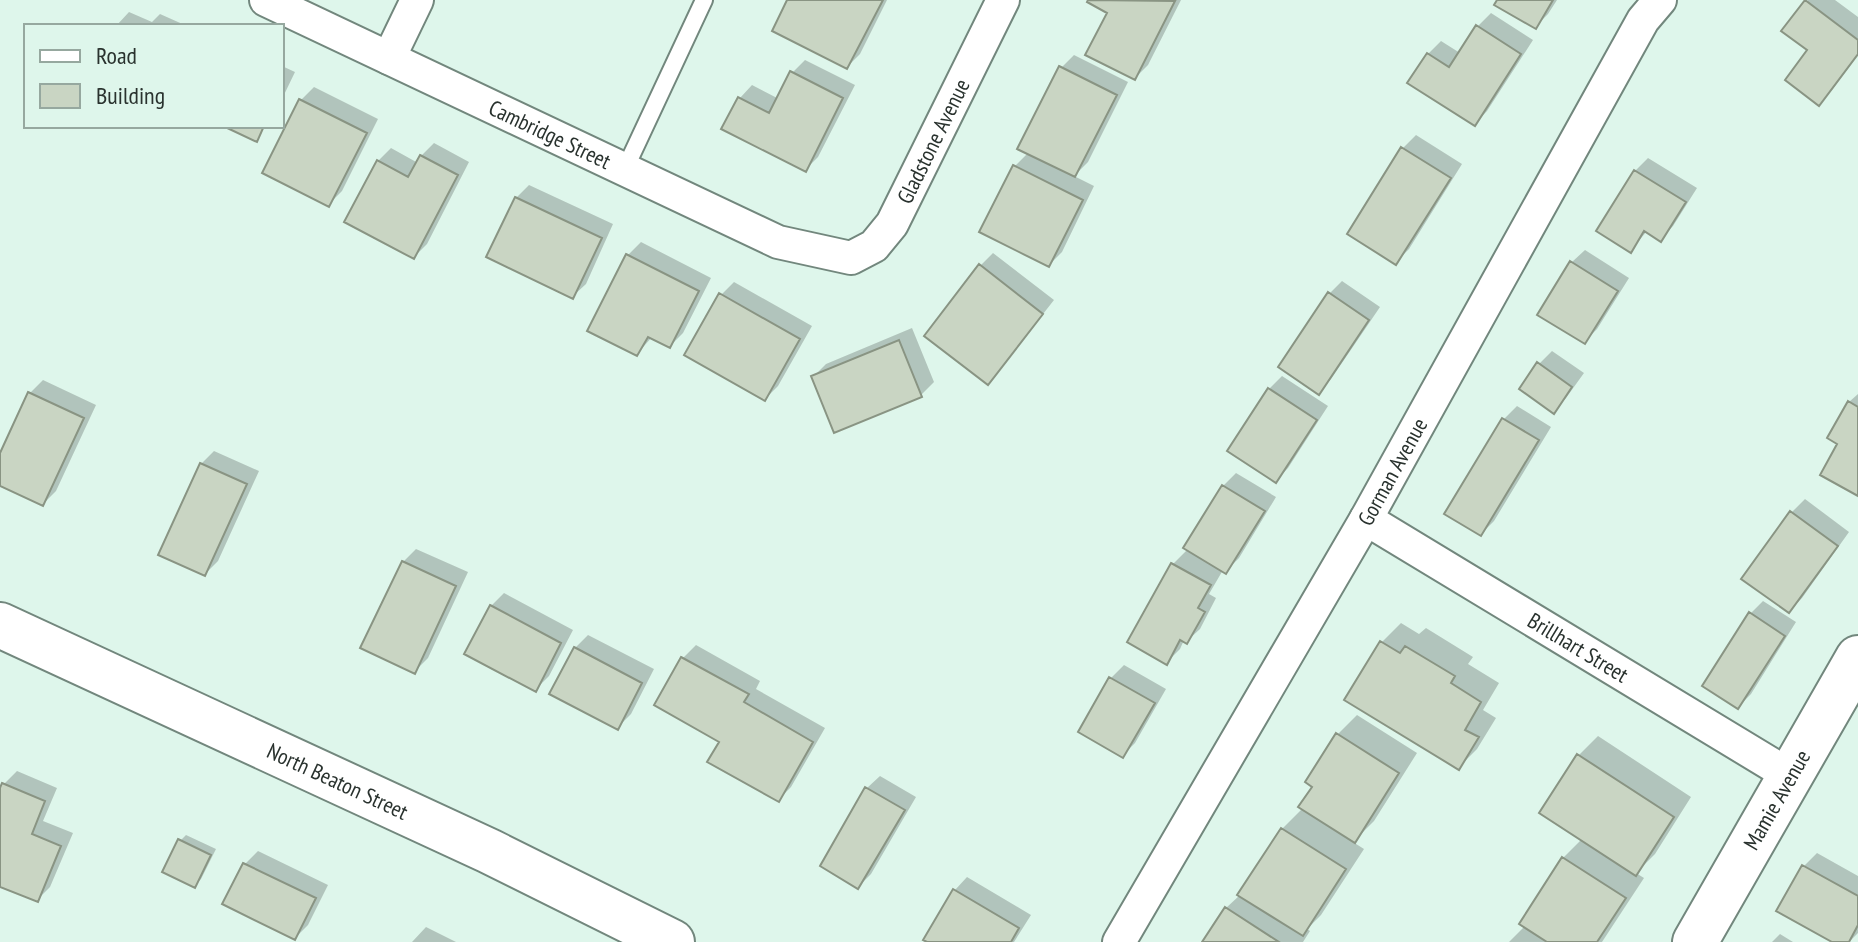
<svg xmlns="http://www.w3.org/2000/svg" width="1858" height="942" viewBox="0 0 1858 942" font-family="'PT Sans Narrow',sans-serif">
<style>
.shadow{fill:#0003}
.building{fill:#c9d5c3;stroke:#899483;stroke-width:2}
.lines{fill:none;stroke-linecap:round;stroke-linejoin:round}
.lane-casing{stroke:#72877d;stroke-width:20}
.street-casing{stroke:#72877d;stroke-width:36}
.secondary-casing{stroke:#72877d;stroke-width:48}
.lane{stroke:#fff;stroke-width:16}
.street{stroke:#fff;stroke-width:32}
.secondary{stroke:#fff;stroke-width:44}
.labels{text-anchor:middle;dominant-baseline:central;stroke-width:7;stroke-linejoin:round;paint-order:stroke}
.street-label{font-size:22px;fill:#29322e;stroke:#def6eb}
</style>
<rect width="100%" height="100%" fill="#def6eb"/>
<path class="shadow" d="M790 0H887L860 54 847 67Z
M1090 0H1181L1148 65 1135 78 1110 12Z
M1500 0H1557L1548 14 1535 27Z
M1808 0H1835L1858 17V55L1832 90 1819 103 1810 49 1784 30Z
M129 12 152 22 160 14 187 26H116Z
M1491 13 1533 40 1487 111 1475 124 1428 54 1441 41 1460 53 1478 26Z
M1074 55 1128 82 1088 162 1074 176 1094 186 1062 252 1049 265 1015 166 1029 152 1061 68Z
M805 60 855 85 818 157 805 170 740 98 752 85 779 99 792 73Z
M282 66 295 72 282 99Z
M314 87 378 119 342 191 329 204 301 100Z
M1416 135 1462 164 1409 249 1396 262 1350 233 1403 148Z
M434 143 469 162 427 244 414 257 378 161 391 148 418 163 421 156Z
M1648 158 1697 188 1673 226 1661 239 1647 231 1631 250 1635 171Z
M529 185 613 224 586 284 573 296 516 198Z
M641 242 711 278 683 333 670 346 652 337 637 354 628 255Z
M1585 250 1629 278 1597 329 1584 342 1572 262Z
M993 253 1054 300 1000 369 988 382 980 266Z
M1342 281 1380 307 1331 379 1318 392 1329 294Z
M734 282 812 326 778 386 765 399 721 295Z
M912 328 934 382 921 395 813 377 826 364Z
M1552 351 1584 373 1566 398 1554 411 1539 364Z
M1282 376 1328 406 1288 468 1275 481 1269 389Z
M43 380 96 405 56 491 43 504 0 484V457L30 393Z
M1858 394V493L1840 443 1849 402Z
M1517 406 1551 427 1494 521 1481 534 1504 419Z
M214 451 259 471 218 561 205 574 201 464Z
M1236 473 1276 497 1239 558 1226 571 1223 570 1209 594 1216 598 1200 629 1187 641 1184 640 1180 649 1167 662 1173 564 1188 549 1223 486Z
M1805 499 1849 532 1802 598 1789 611 1744 579 1792 512Z
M416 549 468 572 428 658 415 671 403 562Z
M504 593 573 630 549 676 536 689 491 606Z
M1763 601 1796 622 1751 694 1738 707 1750 614Z
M1401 623 1419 634 1426 628 1473 657 1468 664 1499 683 1483 710 1496 718 1477 749 1458 768 1382 642Z
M588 635 654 669 631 714 618 727 575 648Z
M696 645 760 681 756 689 825 728 791 787 778 800 722 741 683 658Z
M1124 665 1166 689 1135 743 1122 756 1080 731 1111 678Z
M1357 715 1417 753 1374 821 1353 842 1364 849 1321 915 1307 929 1310 931 1303 942H1204L1226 908 1240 895 1282 829 1303 808 1338 734Z
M1598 736 1691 797 1655 854 1636 873 1644 878 1602 942H1509L1525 926 1563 858 1582 839 1579 755Z
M17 771 57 788 43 821 73 833 50 887 37 900 0 885V793L4 784Z
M880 776 916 797 871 874 858 887 867 788Z
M186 835 216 849 201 879 195 885 180 841Z
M258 851 328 885 308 925 295 938 225 903 245 864Z
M1817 853 1858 876V933L1849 942H1836L1779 910 1804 866Z
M967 877 1031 915 1014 942H931L926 939 955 890Z
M426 927 456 942H412Z
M1780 934 1793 942H1772Z"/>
<path class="building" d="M787 0H883L847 69 772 31Z
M1088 0 1175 1 1135 80 1085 55 1107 13 1087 2Z
M1497 0H1553L1536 29 1494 5Z
M1805 0 1858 40V54L1819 106 1785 80 1807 50 1781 31Z
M1476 25 1521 54 1475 126 1407 83 1427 53 1449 67Z
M1059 66 1117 95 1075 177 1017 149Z
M790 71 843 98 806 172 721 129 738 97 769 113Z
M299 99 367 133 329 207 262 173Z
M223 126H264L257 142Z
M1401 147 1451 178 1396 265 1347 234Z
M420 155 458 175 414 259 344 222 377 160 408 177Z
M1013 165 1083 200 1049 267 979 232Z
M1634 170 1686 202 1661 242 1644 231 1631 253 1596 231Z
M515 197 602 238 573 299 486 257Z
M626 254 699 291 670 348 648 337 637 356 587 331Z
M1570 261 1618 291 1585 344 1537 315Z
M979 264 1043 314 988 385 924 336Z
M1328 292 1369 320 1319 395 1278 367Z
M719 293 800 339 765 401 684 355Z
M899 340 922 397 834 433 811 376Z
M1537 362 1572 387 1554 414 1519 389Z
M1268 388 1317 420 1276 483 1227 451Z
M28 392 84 418 43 506 0 486V453Z
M1848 401 1858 407V496L1820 475 1837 444 1827 438Z
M1502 418 1539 440 1481 536 1444 514Z
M200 463 247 484 205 576 158 555Z
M1222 485 1265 511 1226 574 1183 548Z
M1790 511 1838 546 1789 613 1741 579Z
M402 561 456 586 415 674 360 648Z
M1171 563 1211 585 1198 608 1205 612 1187 644 1180 640 1167 665 1127 642Z
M490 605 561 643 536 692 464 654Z
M1749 612 1785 636 1738 709 1702 686Z
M1380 641 1400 653 1405 646 1455 676 1451 683 1481 702 1465 730 1479 737 1459 770 1344 700Z
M574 647 642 683 618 730 549 694Z
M681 657 749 694 744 702 813 742 779 802 707 762 719 742 654 705Z
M1109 677 1155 703 1123 758 1078 732Z
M1336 733 1399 773 1355 843 1298 807 1312 787 1305 782Z
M1577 754 1674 817 1636 876 1539 813Z
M2 783 45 801 32 834 61 846 38 902 0 887V788Z
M865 787 905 810 858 889 820 866Z
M1281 828 1346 869 1303 936 1237 895Z
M178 839 211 855 195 888 162 872Z
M1562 857 1626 898 1597 942H1547L1519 924Z
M243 863 316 898 295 940 222 904Z
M1802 865 1858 896V925L1849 942H1832L1776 911Z
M953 889 1019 928 1011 942H927L923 940Z
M1225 907 1279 942H1202Z"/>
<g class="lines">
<defs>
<path id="lane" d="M625 169 704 0"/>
<g id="street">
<path id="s1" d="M266 0 778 242 851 258 874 246 892 224 1003 0"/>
<path d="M389 58 417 0"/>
<path id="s2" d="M1366 519 1789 775"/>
<path id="s3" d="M1119 942 1366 519 1643 20 1660 0"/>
</g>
<g id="secondary">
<path id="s4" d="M0 625 489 851 672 942"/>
<path id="s5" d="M1695 942 1858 658"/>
</g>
</defs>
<use href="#lane" class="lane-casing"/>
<use href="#street" class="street-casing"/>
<use href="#secondary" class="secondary-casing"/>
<use href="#lane" class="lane"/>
<use href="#street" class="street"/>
<use href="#secondary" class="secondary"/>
</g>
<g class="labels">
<g class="street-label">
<text stroke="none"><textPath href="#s1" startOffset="314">Cambridge Street</textPath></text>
<text stroke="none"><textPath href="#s1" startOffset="788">Gladstone Avenue</textPath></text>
<text stroke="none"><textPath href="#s3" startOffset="544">Gorman Avenue</textPath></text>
<text stroke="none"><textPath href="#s2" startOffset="248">Brillhart Street</textPath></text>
<text stroke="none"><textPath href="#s4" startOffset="372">North Beaton Street</textPath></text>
<text stroke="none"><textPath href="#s5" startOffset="164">Mamie Avenue</textPath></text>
</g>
</g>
<rect x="24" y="24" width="260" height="104" fill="#def6eb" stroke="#96a89f" stroke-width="2"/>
<rect x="40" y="50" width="40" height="12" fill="#ffffff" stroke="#96a89f" stroke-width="2"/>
<text x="96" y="64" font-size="24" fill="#29322e">Road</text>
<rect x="40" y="84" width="40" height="24" fill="#c9d5c3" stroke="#96a89f" stroke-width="2"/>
<text x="96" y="104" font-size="24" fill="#29322e">Building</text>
</svg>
